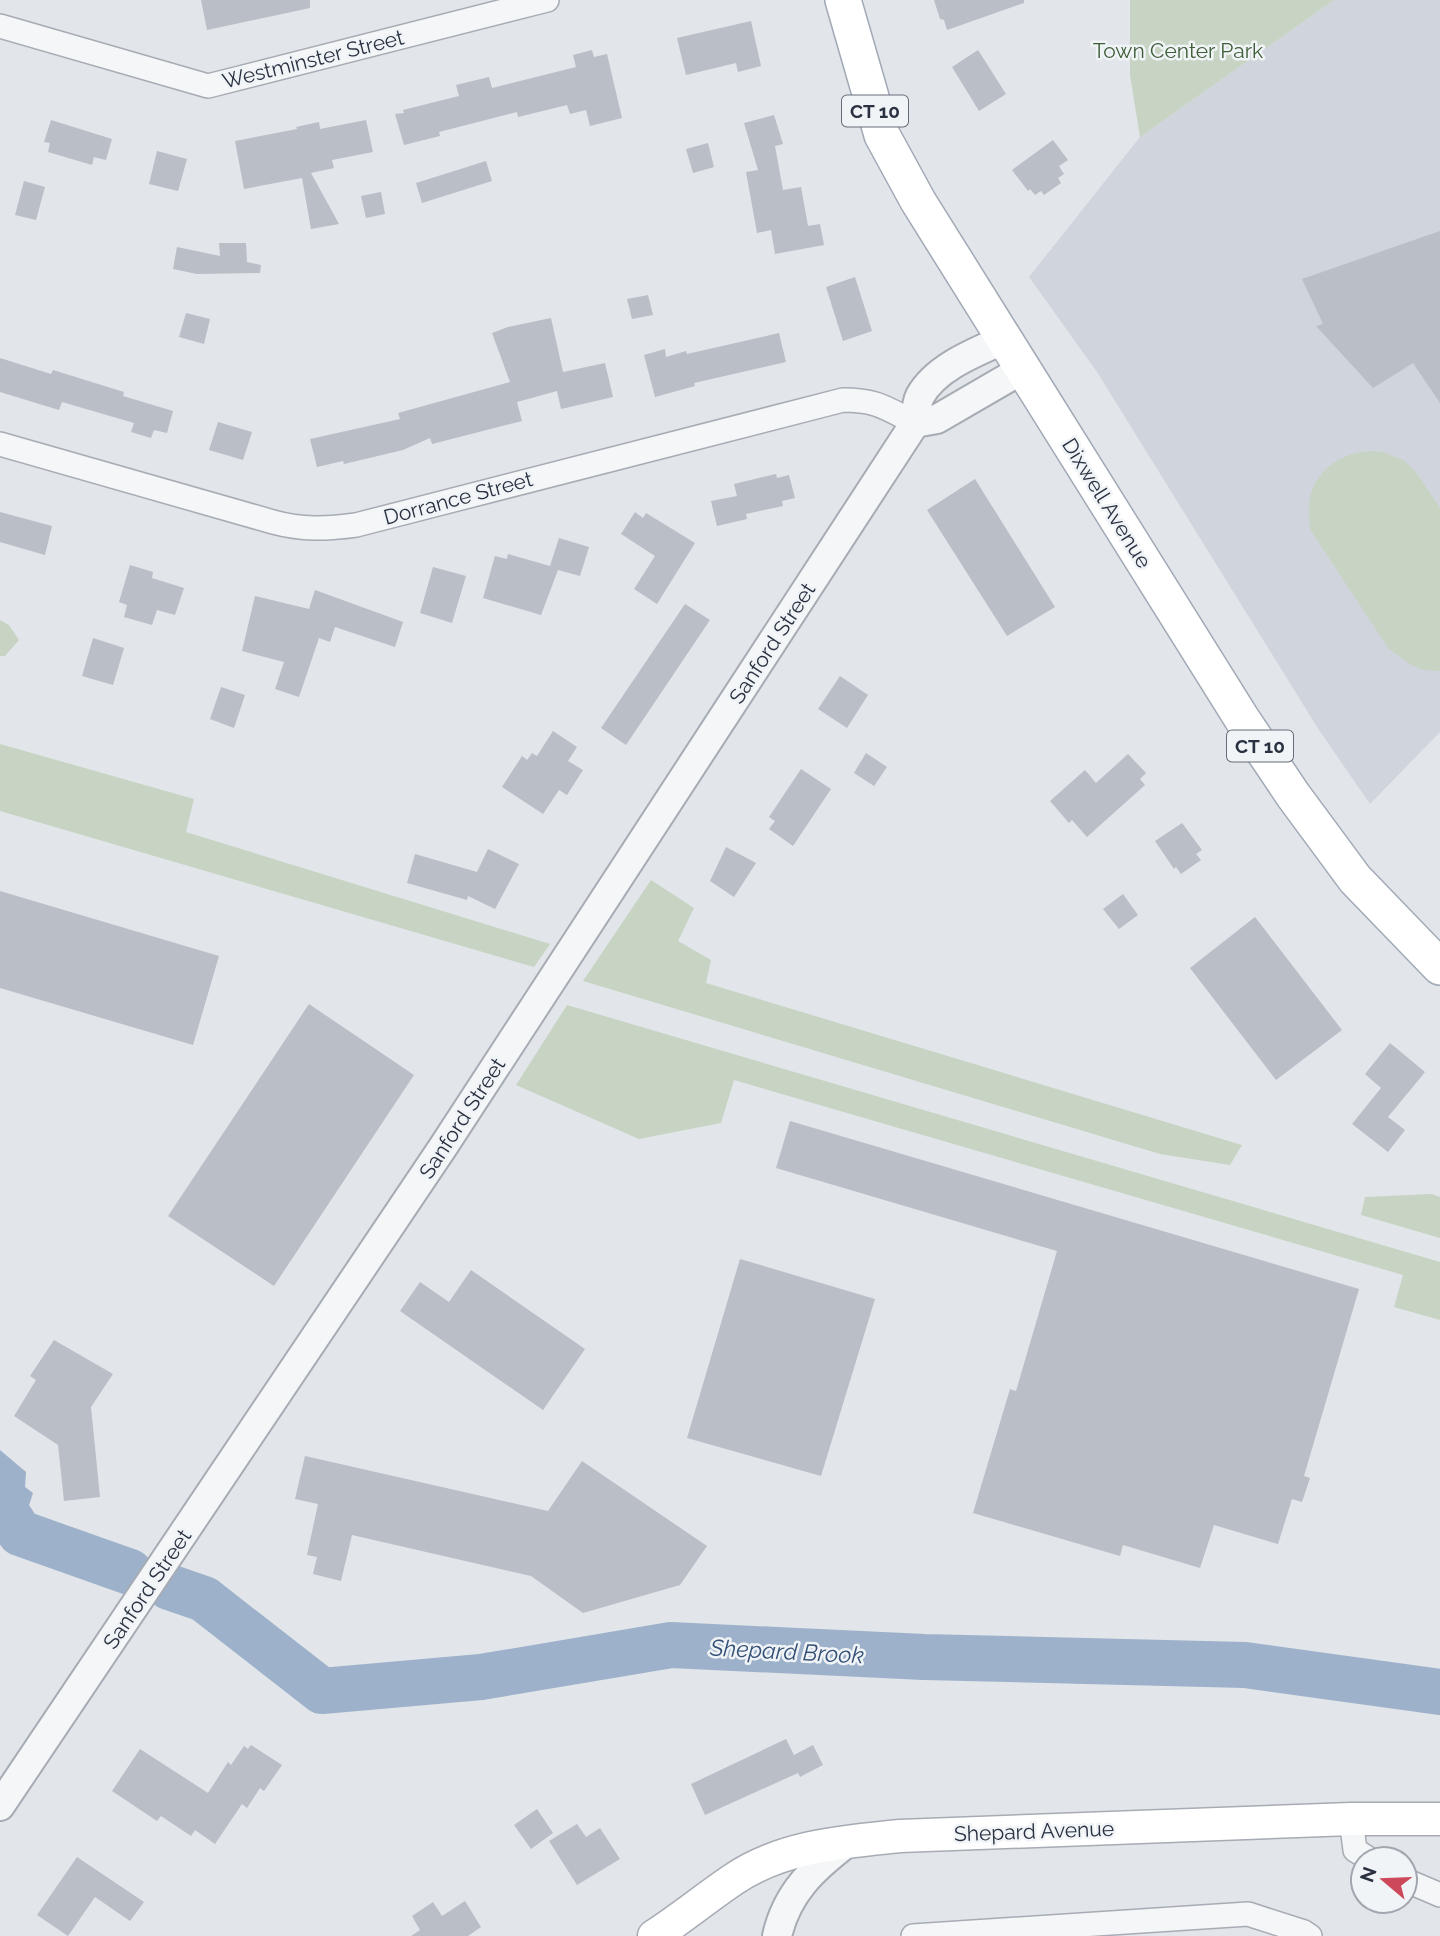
<svg xmlns="http://www.w3.org/2000/svg" width="1440" height="1936" viewBox="0 0 1440 1936" font-family="Raleway,sans-serif">
<style>
.built{fill:#d0d4dc}
.green{fill:#c7d4c3}
.water{fill:#9db2ca}
.lines{fill:none;stroke-linecap:round;stroke-linejoin:round}
.river{stroke:#9db2ca;stroke-width:46}
.building{fill:#b9bec7}
.minor-casing{stroke:#a7acb4;stroke-width:26}
.tertiary-casing{stroke:#a7acb4;stroke-width:32}
.secondary-casing{stroke:#a7acb4;stroke-width:35}
.primary-casing{stroke:#a1a9b6;stroke-width:38}
.minor{stroke:#f4f6f8;stroke-width:23}
.tertiary{stroke:#f4f6f8;stroke-width:28}
.secondary{stroke:#fff;stroke-width:32}
.primary{stroke:#fff;stroke-width:35}
.labels{text-anchor:middle;dominant-baseline:central;stroke-width:5;stroke-linejoin:round;paint-order:stroke}
.shield{fill:#f1f4f7;stroke:#666c78;stroke-width:2}
.shield-label{font-size:19px;font-weight:bold;fill:#2a3242}
.park-label{font-size:21px;fill:#3e5e37;stroke:#f1f4f7}
.street-label{font-size:21px;fill:#2a3242;stroke:#f1f4f7}
.water-label{font-size:23px;font-style:italic;fill:#345076;stroke:#f1f4f7}
</style>
<rect width="100%" height="100%" fill="#e2e5ea"/>
<path class="built" d="M1334 0H1440V732L1370 804 1319 730 1097 372 1029 277 1140 137Z"/>
<path class="green" d="M1130 0H1334L1140 137 1130 75Z
M1370 451 1383 452 1405 461 1418 475 1440 508V671L1424 670 1413 666 1389 649 1311 531C1301 487 1325 455 1370 451Z
M0 620 9 625 19 640 5 656H0Z
M0 744 194 799 186 832 550 944 534 967 0 811Z
M651 880 694 908 678 941 711 960 706 983 1242 1145 1230 1165 1160 1154 583 981Z
M567 1005 1440 1262V1320L1394 1307 1403 1275 734 1080 721 1123 639 1139 516 1085Z
M1432 1194 1440 1197V1238L1361 1215 1365 1197Z"/>
<path class="water" d="M0 1450 26 1472 25 1487 33 1493 16 1546 0 1539Z"/>
<g class="lines">
<path class="river" d="M0 1503 20 1533 130 1572
M169 1587 204 1599 322 1691 481 1677 671 1645 924 1657 1245 1665 1440 1692"/>
</g>
<path class="building" d="M201 0H310V8L207 30Z
M934 0H1024V3L947 30 944 20 940 19Z
M751 21 761 66 738 72 736 63 686 75 677 38Z
M592 50 594 57 607 54 622 118 590 126 586 110 570 114 567 105 518 117 517 112 439 132 440 136 404 145 395 114 404 113 403 110 459 96 456 85 489 77 492 88 576 67 573 55Z
M978 50 1006 94 979 111 952 67Z
M774 115 783 144 775 146 783 190 801 187 808 226 820 224 824 245 775 254 771 230 757 233 746 172 758 170 744 123Z
M51 120 112 139 106 160 94 157 92 165 48 152 50 143 44 142Z
M366 120 373 152 332 160 334 168 311 173 339 224 311 229 302 178 244 189 235 141 297 129 296 127 319 122 320 129Z
M1053 140 1068 160 1059 166 1064 174 1058 178 1061 183 1044 195 1041 191 1035 195 1030 189 1028 191 1012 170Z
M708 143 714 167 693 173 686 149Z
M157 151 187 159 178 191 149 184Z
M486 161 492 181 422 203 416 183Z
M24 181 45 187 36 220 15 215Z
M381 192 385 214 366 218 361 196Z
M1440 231V403L1413 363 1373 388 1316 326 1323 324 1302 279Z
M219 243H246L247 262 261 265 260 273 197 274 173 269 177 247 220 256Z
M855 277 872 331 843 341 826 287Z
M648 295 653 315 632 319 627 299Z
M186 313 210 319 204 344 179 337Z
M551 318 563 372 605 363 613 397 561 409 557 391 517 402 522 421 432 444 430 438 403 450 344 464 343 461 317 467 310 439 400 419 398 413 510 382 492 333 508 327Z
M779 333 786 362 694 383 695 386 655 397 644 355 665 349 666 357 686 351 687 354Z
M0 358 51 374 53 370 124 392 123 396 173 411 167 433 154 430 151 438 131 432 134 423 62 402 59 410 0 392Z
M218 422 252 432 243 460 209 450Z
M776 474 777 478 789 475 795 498 782 501 783 506 746 514 747 519 717 526 711 501 737 496 734 484Z
M975 479 1055 607 1007 636 927 510Z
M0 512 52 526 45 555 0 542Z
M635 512 643 518 646 513 695 543 657 604 634 589 655 556 621 534Z
M559 538 589 547 580 576 558 570 541 615 483 598 495 556 507 559 508 554 550 566Z
M130 565 153 572 152 578 184 588 175 615 157 610 152 625 124 617 127 605 119 602Z
M433 567 466 576 452 623 420 613Z
M315 590 403 622 395 647 335 627 330 642 319 638 299 697 275 689 284 662 242 651 255 596 309 609Z
M685 604 710 620 626 745 601 728Z
M93 638 124 648 113 685 82 676Z
M840 676 868 695 847 728 818 709Z
M221 687 245 695 234 728 210 719Z
M553 731 577 747 568 761 583 770 567 795 559 790 543 814 502 787 522 756 527 760 532 753 537 756Z
M866 753 887 767 874 786 854 773Z
M1128 754 1146 773 1140 779 1145 785 1087 837 1072 820 1069 823 1050 801 1085 770 1096 783Z
M801 769 831 789 793 846 769 829 775 821 769 817Z
M1182 823 1202 850 1196 854 1201 860 1181 874 1176 867 1174 869 1155 841Z
M726 847 756 863 734 897 710 881Z
M488 849 519 864 495 909 468 896 467 900 407 883 415 854 477 872Z
M0 891 219 956 193 1045 0 988Z
M1123 894 1138 915 1119 929 1103 909Z
M1255 917 1342 1030 1276 1080 1190 968Z
M309 1004 414 1075 274 1286 168 1216Z
M1390 1043 1425 1072 1388 1117 1405 1130 1388 1152 1352 1124 1381 1088 1365 1074Z
M790 1121 1359 1289 1304 1476 1310 1478 1302 1502 1292 1499 1278 1544 1214 1525 1200 1568 1123 1545 1120 1556 973 1513 1010 1389 1016 1391 1057 1251 776 1168Z
M740 1259 875 1299 821 1476 687 1438Z
M471 1270 585 1349 543 1410 400 1311 420 1282 449 1302Z
M54 1340 113 1374 91 1407 100 1497 64 1501 58 1445 14 1416 36 1380 30 1376Z
M305 1456 548 1511 582 1461 707 1546 680 1585 583 1613 531 1576 352 1535 341 1581 313 1574 317 1557 307 1555 318 1504 295 1499Z
M786 1739 794 1755 813 1745 823 1765 800 1777 798 1773 705 1815 691 1784Z
M251 1745 282 1765 264 1791 260 1788 247 1808 242 1804 215 1844 195 1830 191 1836 161 1816 157 1821 112 1791 140 1749 208 1793 228 1762 231 1765 244 1746 248 1749Z
M537 1809 553 1833 531 1849 514 1825Z
M577 1824 586 1837 600 1828 620 1859 577 1885 549 1841Z
M77 1857 144 1902 130 1921 95 1897 68 1936 37 1915Z
M465 1901 481 1927 468 1936H411L420 1930 412 1916 433 1902 442 1916Z"/>
<g class="lines">
<defs>
<path id="minor" d="M0 26 208 86 547 0
M0 444 273 522C302 530 327 529 356 525L843 400C877 400 886 408 915 423
M1351 1819 1355 1850 1369 1859
M1405 1880 1440 1895
M913 1936 1248 1914 1304 1932 1310 1936"/>
<path id="tertiary" d="M915 423 937 419 1023 369
M0 1806 443 1147 915 423C916 414 916 404 920 396 936 367 976 352 1005 339
M777 1936C787 1892 814 1868 848 1842"/>
<path id="secondary" d="M654 1936C682 1918 707 1897 734 1879 783 1846 843 1842 900 1836L1351 1819H1440"/>
<path id="primary" d="M843 0 882 135 918 201 1242 719 1293 795 1355 879 1440 967"/>
</defs>
<use href="#minor" class="minor-casing"/>
<use href="#tertiary" class="tertiary-casing"/>
<use href="#secondary" class="secondary-casing"/>
<use href="#primary" class="primary-casing"/>
<use href="#minor" class="minor"/>
<use href="#tertiary" class="tertiary"/>
<use href="#secondary" class="secondary"/>
<use href="#primary" class="primary"/>
</g>
<g class="labels">
<g class="shield">
<rect x="842" y="95.5" width="66" height="31" rx="5"/>
<rect x="1227" y="730.5" width="66" height="31" rx="5"/>
</g>
<g class="shield-label">
<text x="875" y="111">CT 10</text>
<text x="1260" y="746">CT 10</text>
</g>
<g class="park-label">
<text x="1178" y="50">Town Center Park</text>
</g>
<g class="street-label">
<text transform="translate(313 59) rotate(-14)">Westminster Street</text>
<text transform="translate(458 498) rotate(-15)">Dorrance Street</text>
<text transform="translate(1107 503) rotate(58)">Dixwell Avenue</text>
<text transform="translate(772 643) rotate(-57)">Sanford Street</text>
<text transform="translate(462 1118) rotate(-57)">Sanford Street</text>
<text transform="translate(147 1589) rotate(-56)">Sanford Street</text>
<text transform="translate(1034 1831) rotate(-2)">Shepard Avenue</text>
</g>
<g class="water-label">
<text transform="translate(787 1651) rotate(3)">Shepard Brook</text>
</g>
</g>
<g transform="translate(1384 1880) rotate(289)"><circle r="33" fill="#f1f4f7" stroke="#a1a6af" stroke-width="2"/>
<path d="M0-5L12 26L0 18L-12 26Z" fill="#cd485a"/>
<text y="-10" font-size="19" font-weight="bold" text-anchor="middle" fill="#2a3242">N</text>
</g>
</svg>
